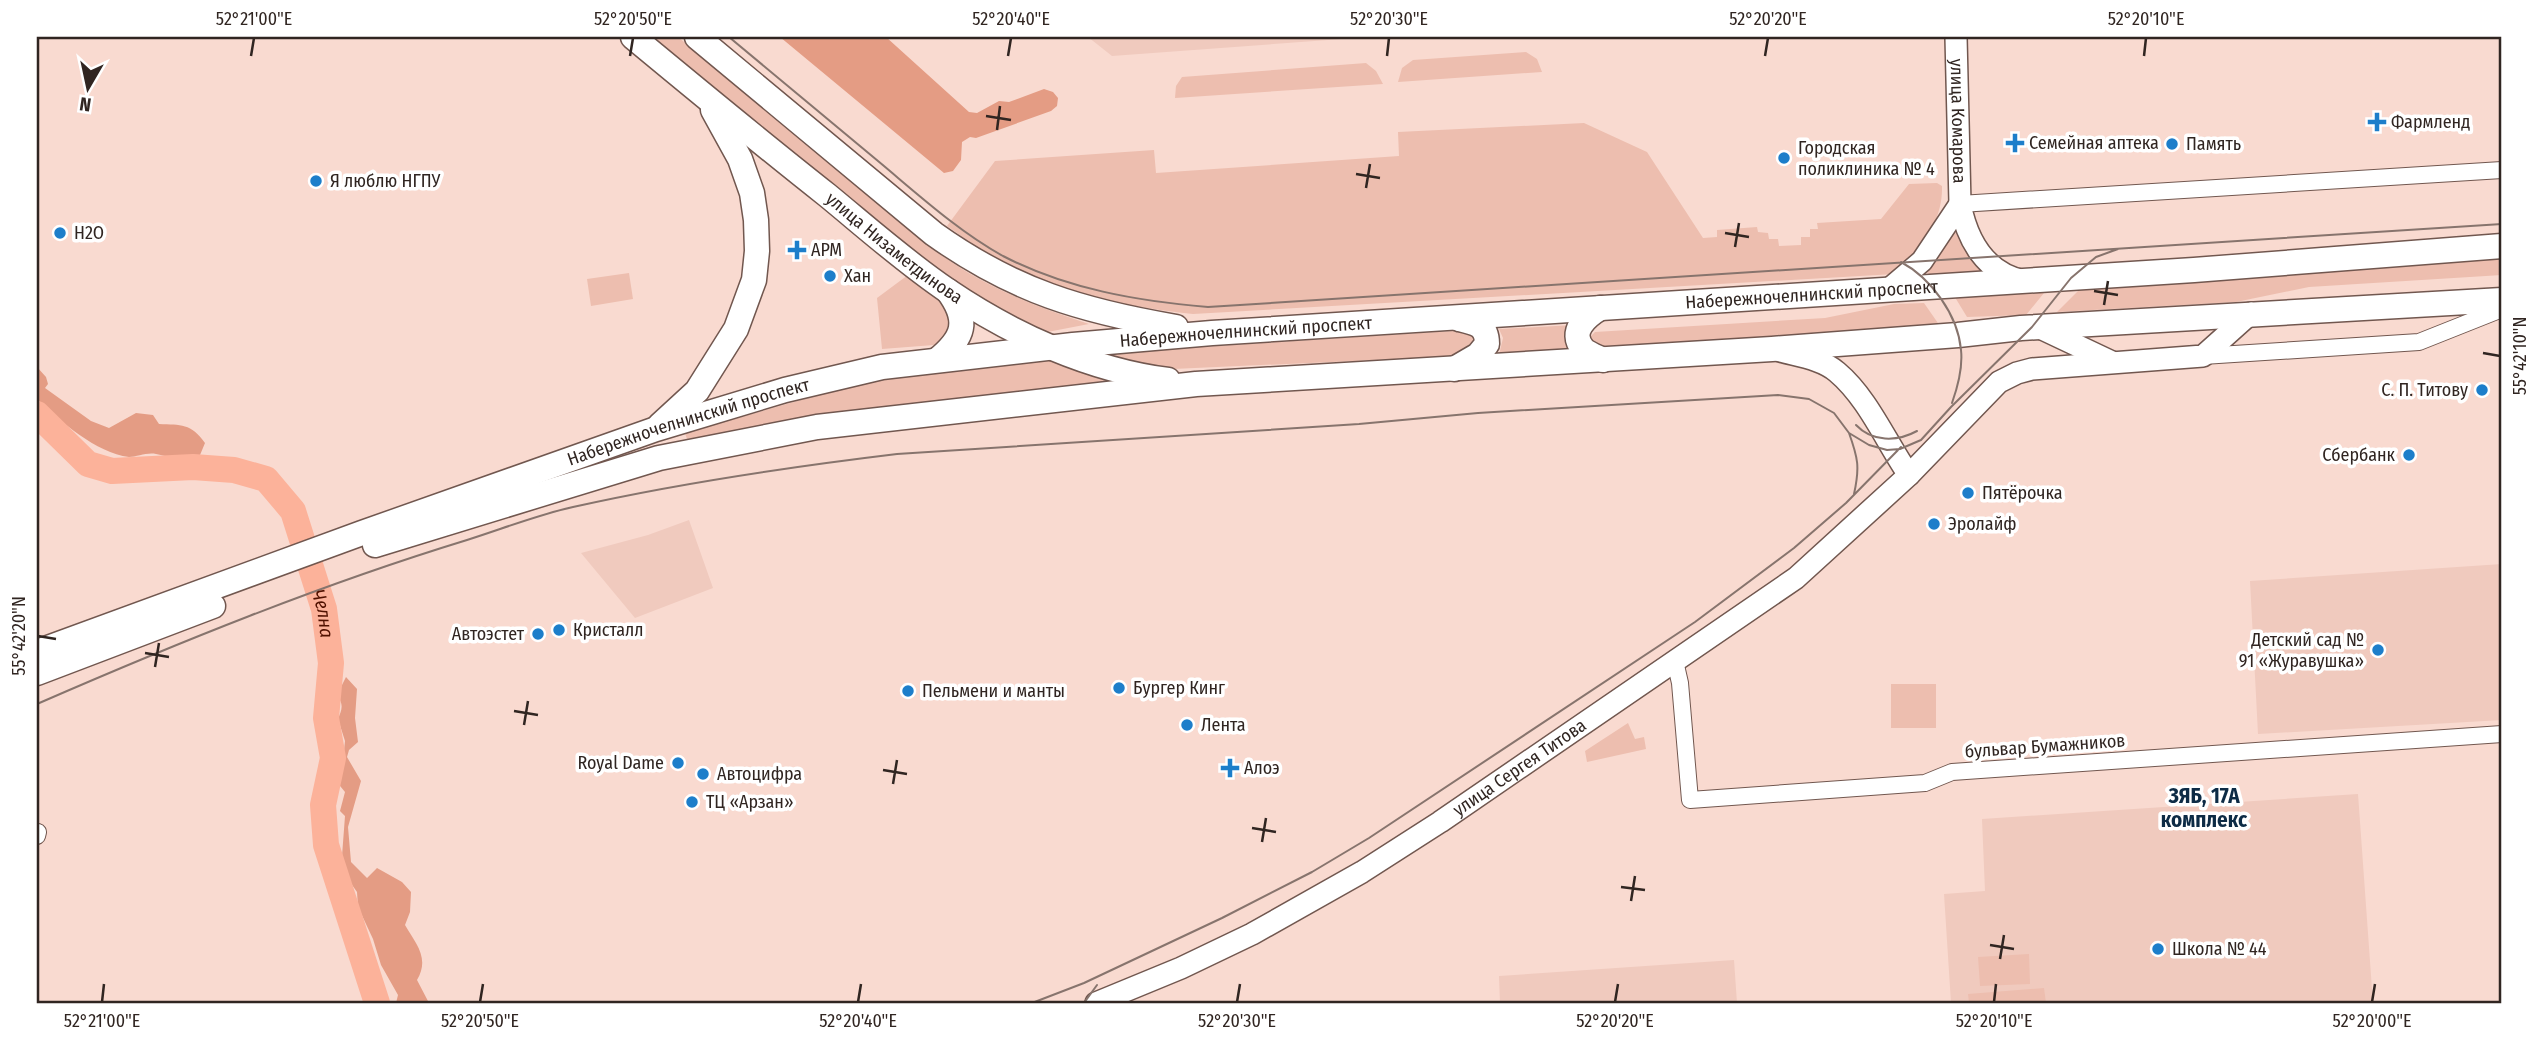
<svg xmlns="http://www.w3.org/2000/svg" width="2539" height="1040" viewBox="0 0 2539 1040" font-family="'Fira Sans Condensed',sans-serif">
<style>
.built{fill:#f0cabe}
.green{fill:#edbeaf}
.forest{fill:#e49c84}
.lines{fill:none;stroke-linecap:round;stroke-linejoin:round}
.river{stroke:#fcb29a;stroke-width:26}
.street-casing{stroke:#71574f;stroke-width:18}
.secondary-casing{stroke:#71574f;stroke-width:24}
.primary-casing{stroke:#71574f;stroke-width:27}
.street{stroke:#fff;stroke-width:16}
.secondary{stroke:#fff;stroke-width:21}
.primary{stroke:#fff;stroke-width:24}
.tram{stroke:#87746d;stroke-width:2}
.ticks{fill:none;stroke:#302521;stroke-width:2.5}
.poi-dot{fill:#1d7eca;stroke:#fff;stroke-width:2.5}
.labels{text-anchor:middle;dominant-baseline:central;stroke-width:7;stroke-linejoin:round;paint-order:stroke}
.street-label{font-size:18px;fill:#302521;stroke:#fff}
.poi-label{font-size:18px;fill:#302521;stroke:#fff;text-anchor:start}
.water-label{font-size:19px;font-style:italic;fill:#511100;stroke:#fff}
.quarter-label{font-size:21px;font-weight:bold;fill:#0d2b45;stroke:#fff}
.neatline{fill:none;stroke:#302521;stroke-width:2.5}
.ticks-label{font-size:18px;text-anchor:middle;fill:#302521}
</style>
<rect width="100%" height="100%" fill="#f9dad0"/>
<path class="built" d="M1088 37H1369L1112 56Z
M689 520 713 588 635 618 581 553 648 535Z
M2502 564V720L2258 734 2250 581Z
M2358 794 2373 1003H1951L1944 894 1985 891 1982 819Z
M1734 960 1737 1003H1500L1499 976Z"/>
<path class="green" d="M648 37H678L927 244C975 283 1030 305 1089 324L1037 334 948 282Z
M1526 52 1537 59 1542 72 1398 82 1402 68 1413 60Z
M1366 63 1376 71 1383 84 1175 98 1176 86 1182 77Z
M1584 123 1647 152 1703 238 1717 237V230L1757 227 1758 232 1768 233 1769 239H1778L1779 246 1801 245V237H1810V229H1818L1817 223 1881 219 1909 184 1937 183 1942 186C1943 223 1920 249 1895 274L1193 314C1124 307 1058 292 996 259 979 250 963 237 947 226L995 161 1154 150 1156 173 1399 156 1398 132Z
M1953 229 1974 261 1987 271 1930 275 1924 269Z
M2502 257V275L2309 287 2236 302 2057 312 2083 286Z
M629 273 633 299 591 306 587 279Z
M908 275 947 303 954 318 943 342 934 345 882 349 877 298Z
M2048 288 2026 315 1967 317 1953 294Z
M1924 303 1940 326 1594 349 1588 339 1595 332 1825 318 1894 304Z
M1574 325 1576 349 1499 355 1503 338 1499 329Z
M1469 330 1473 334 1475 341 1467 356 1173 369 1088 354Z
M1041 356 1132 385 890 406 687 439 685 433 875 379Z
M1891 684H1936V728H1891Z
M1628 723 1635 739 1644 737 1646 749 1587 762 1585 751Z
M2029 954 2030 984 1980 986 1978 957Z
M2044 988 2046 1003H1969L1968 994Z"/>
<path class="forest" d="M780 37H886L969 112 977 113 999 101 1009 102 1044 89 1053 92 1058 98 1057 106 1051 111 976 138 970 137 962 142 961 160 953 171 944 173Z
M37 367 46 377 48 384 45 388 91 421 109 428 136 413 153 415 159 424C181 425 191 423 205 443L200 455 193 462C177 461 169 456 156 454 147 452 137 457 129 457 96 453 60 421 37 399Z
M346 677 357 689 355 718 358 742 349 750 347 757 361 781 348 827 351 862 367 878 377 868 402 882 411 892 410 912 405 925C416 944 430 958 417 980L429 1003H396L398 995 381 965 373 939 358 907 357 892 345 875 342 856 345 816 340 811 345 792 336 781 343 760 345 741 338 719C342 709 344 705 337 695Z"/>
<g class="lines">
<path class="river" id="s1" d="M37 414 88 464 112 471 193 467 234 470 266 479 293 511 324 609 331 663 326 718 333 758 323 805 326 845 377 1003"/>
<defs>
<path id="street" d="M1960 204 2502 170
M2203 356 2419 342 2502 309
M1675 661 1680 683 1690 800 1925 783 1952 772 2502 734
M37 836 38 832"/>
<g id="secondary">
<path id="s2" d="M1956 37 1960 204C1967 239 1985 273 2024 281"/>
<path d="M1888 290 1922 261 1960 204"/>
<path d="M2038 327 2112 362"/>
<path d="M1780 351C1798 356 1822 359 1837 372 1868 398 1886 442 1909 475"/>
<path id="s3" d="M1096 1003 1181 968 1252 934 1362 872 1440 822 1796 578 1909 475 1999 382 2017 373 2032 369 2203 356 2251 313"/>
</g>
<g id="primary">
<path id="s4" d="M633 37C697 90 761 143 827 195 866 227 905 262 948 291 1013 335 1090 370 1168 380"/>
<path d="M697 37 934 234C1014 291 1082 311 1176 327"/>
<path d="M1600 308C1587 316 1568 331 1583 349 1587 353 1597 357 1603 360"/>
<path d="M937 360C964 338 970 321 948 291"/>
<path d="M1454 369 1478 355 1487 344C1487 325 1476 323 1459 319"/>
<path d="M660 425 697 391 736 329 754 280 757 251 756 220 752 193 740 159 713 110"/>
<path d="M375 545 659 458 817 427 1196 384 1772 349 1958 335 2021 328 2502 300"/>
<path id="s5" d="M37 652 362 533 656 429 785 390 882 367 1073 345 1212 333 2194 270 2502 246"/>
<path d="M37 673 213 606"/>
</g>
</defs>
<use href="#street" class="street-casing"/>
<use href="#secondary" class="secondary-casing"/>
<use href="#primary" class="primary-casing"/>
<use href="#street" class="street"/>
<use href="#secondary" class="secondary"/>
<use href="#primary" class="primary"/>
<path class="tram" d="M729 37C781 80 832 123 884 166 922 198 960 232 1003 256 1067 289 1137 301 1208 307L2502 224
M1901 262C1931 278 1958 315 1961 350 1963 368 1958 386 1952 403
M1856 425C1872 442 1897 442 1917 431
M1849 433C1858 458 1860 467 1854 494
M37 704C177 643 320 585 467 540 502 529 537 515 573 507 680 483 789 467 897 454L1359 424 1478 413 1778 395 1809 399 1834 413 1849 433 1869 445 1887 450 1900 449 1921 440 1951 407 2032 327 2071 278 2096 257 2118 249
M1032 1003 1084 983 1222 918 1312 872 1369 838 1695 622 1794 548 1846 503 1901 447
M1084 1003 1097 985"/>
</g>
<path class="ticks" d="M251 56 254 38M630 56 633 38M1008 56 1011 38M1387 56 1389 38M1765 56 1768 38M2144 56 2146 38M986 116 1011 120M997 130 1000 106M1356 174 1380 178M1366 188 1370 164M1725 233 1749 237M1735 247 1739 223M2094 291 2118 295M2104 305 2108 281M2483 353 2500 356M38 636 56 639M145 653 169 657M155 667 159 643M514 711 538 715M524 725 528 701M883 770 907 774M893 784 897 760M1252 828 1276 832M1262 842 1266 818M1621 887 1645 890M1631 901 1635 876M1990 945 2014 949M2000 959 2004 935M102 1002 104 984M480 1002 483 984M858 1002 861 984M1237 1002 1240 984M1615 1002 1618 984M1994 1002 1996 984M2372 1002 2375 984"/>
<g class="poi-dot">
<path d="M2373.5 111.5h7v7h7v7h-7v7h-7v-7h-7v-7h7z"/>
<path d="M2011.5 132.5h7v7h7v7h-7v7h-7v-7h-7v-7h7z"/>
<circle cx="2172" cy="144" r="7"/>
<circle cx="1784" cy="158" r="7"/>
<circle cx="316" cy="181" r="7"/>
<circle cx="60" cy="233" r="7"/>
<path d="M793.5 239.5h7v7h7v7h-7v7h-7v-7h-7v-7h7z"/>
<circle cx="830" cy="276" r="7"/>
<circle cx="2482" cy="390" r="7"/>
<circle cx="2409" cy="455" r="7"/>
<circle cx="1968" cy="493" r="7"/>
<circle cx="1934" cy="524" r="7"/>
<circle cx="559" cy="630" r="7"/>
<circle cx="538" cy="634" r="7"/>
<circle cx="2378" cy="650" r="7"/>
<circle cx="1119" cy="688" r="7"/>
<circle cx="908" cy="691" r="7"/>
<circle cx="1187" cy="725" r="7"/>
<circle cx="678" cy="763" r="7"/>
<path d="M1226.5 757.5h7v7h7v7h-7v7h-7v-7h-7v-7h7z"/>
<circle cx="703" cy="774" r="7"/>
<circle cx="692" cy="802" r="7"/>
<circle cx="2158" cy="949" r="7"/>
</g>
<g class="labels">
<g class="street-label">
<text stroke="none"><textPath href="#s2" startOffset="84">улица Комарова</textPath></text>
<text stroke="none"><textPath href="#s4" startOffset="336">улица Низаметдинова</textPath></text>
<text stroke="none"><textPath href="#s5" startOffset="1825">Набережночелнинский проспект</textPath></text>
<text stroke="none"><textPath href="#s5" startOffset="1258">Набережночелнинский проспект</textPath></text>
<text stroke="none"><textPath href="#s5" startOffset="691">Набережночелнинский проспект</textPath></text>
<text transform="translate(2045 746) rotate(-4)">бульвар Бумажников</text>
<text stroke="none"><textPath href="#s3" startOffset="486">улица Сергея Титова</textPath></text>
</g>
<g class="poi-label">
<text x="2391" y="122">Фармленд</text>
<text x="2029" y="143">Семейная аптека</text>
<text x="2186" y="144">Память</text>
<text x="1798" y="148">Городская<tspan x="1798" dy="21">поликлиника № 4</tspan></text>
<text x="330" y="181">Я люблю НГПУ</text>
<text x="74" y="233">H2O</text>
<text x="811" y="250">АРМ</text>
<text x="844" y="276">Хан</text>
<text x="2468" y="390" text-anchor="end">С. П. Титову</text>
<text x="2395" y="455" text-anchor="end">Сбербанк</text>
<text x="1982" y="493">Пятёрочка</text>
<text x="1948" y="524">Эролайф</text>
<text x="573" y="630">Кристалл</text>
<text x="524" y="634" text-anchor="end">Автоэстет</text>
<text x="2364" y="640" text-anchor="end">Детский сад №<tspan x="2364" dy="21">91 «Журавушка»</tspan></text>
<text x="1133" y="688">Бургер Кинг</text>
<text x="922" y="691">Пельмени и манты</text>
<text x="1201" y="725">Лента</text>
<text x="664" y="763" text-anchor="end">Royаl Dame</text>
<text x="1244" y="768">Алоэ</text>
<text x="717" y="774">Автоцифра</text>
<text x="706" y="802">ТЦ «Арзан»</text>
<text x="2172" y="949">Школа № 44</text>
</g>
<g class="water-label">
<text stroke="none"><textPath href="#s1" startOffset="401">Челна</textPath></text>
</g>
<g class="quarter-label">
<text x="2204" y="796">ЗЯБ, 17А<tspan x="2204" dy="24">комплекс</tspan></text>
</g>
</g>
<rect width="2539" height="1040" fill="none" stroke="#ffffff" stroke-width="77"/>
<g transform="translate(88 88) rotate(189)" stroke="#ffffff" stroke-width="5" paint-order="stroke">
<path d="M0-5L12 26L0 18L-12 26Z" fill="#302521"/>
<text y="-10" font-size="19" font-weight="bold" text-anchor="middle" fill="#302521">N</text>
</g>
<rect x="38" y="38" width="2462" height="964" class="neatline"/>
<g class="ticks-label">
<text x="254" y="25">52°21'00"E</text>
<text x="633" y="25">52°20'50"E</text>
<text x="1011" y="25">52°20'40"E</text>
<text x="1389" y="25">52°20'30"E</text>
<text x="1768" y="25">52°20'20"E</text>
<text x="2146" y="25">52°20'10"E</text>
<text transform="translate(2520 356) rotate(-90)" y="6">55°42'10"N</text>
<text transform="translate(19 636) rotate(-90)" y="6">55°42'20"N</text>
<text x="102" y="1027">52°21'00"E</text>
<text x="480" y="1027">52°20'50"E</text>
<text x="858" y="1027">52°20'40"E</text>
<text x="1237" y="1027">52°20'30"E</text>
<text x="1615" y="1027">52°20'20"E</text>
<text x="1994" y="1027">52°20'10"E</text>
<text x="2372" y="1027">52°20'00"E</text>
</g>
</svg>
